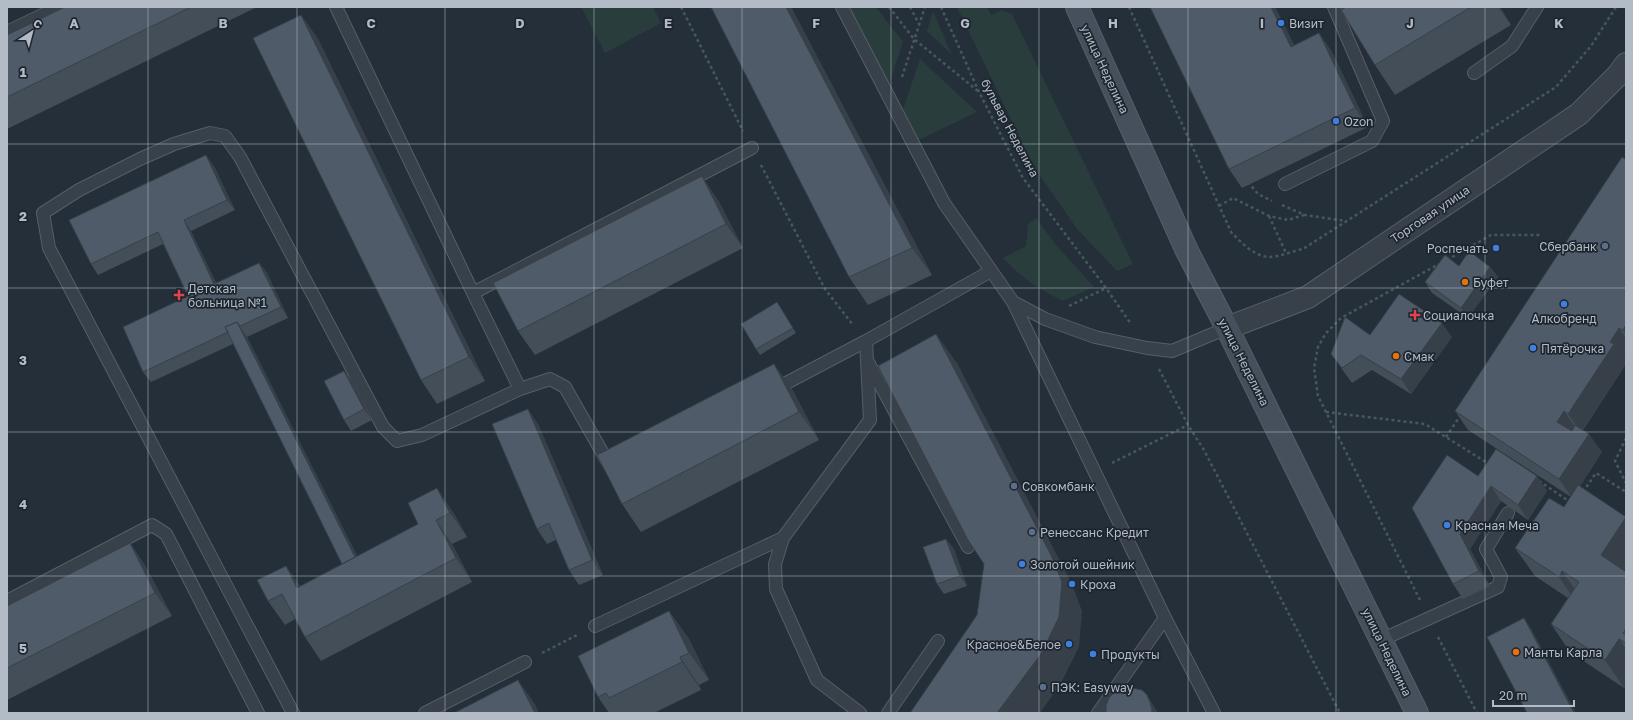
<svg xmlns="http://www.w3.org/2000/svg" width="1633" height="720" viewBox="0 0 1633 720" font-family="'Golos Text',sans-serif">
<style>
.green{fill:#293d3c}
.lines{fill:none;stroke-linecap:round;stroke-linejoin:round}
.service-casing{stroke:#565e68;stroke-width:14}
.minor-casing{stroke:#565e68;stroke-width:24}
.secondary-casing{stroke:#565e68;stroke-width:24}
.path{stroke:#46585a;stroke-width:2.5;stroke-dasharray:3 3;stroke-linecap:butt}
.service{stroke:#38404a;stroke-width:12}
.minor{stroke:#38404a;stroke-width:22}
.secondary{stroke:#46505c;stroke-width:22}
.wall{fill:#444e59}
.shaded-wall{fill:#374049}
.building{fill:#4f5b68;stroke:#374049}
.grid{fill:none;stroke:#b3bbc6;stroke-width:1;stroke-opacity:0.55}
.shop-dot{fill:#3f7fe0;stroke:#1d252f;stroke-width:1.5}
.service-dot{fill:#5c6f8a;stroke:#1d252f;stroke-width:1.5}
.food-dot{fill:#e8710a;stroke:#1d252f;stroke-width:1.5}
.health-dot{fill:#e0444e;stroke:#1d252f;stroke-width:1.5}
.labels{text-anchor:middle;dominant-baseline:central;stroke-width:3.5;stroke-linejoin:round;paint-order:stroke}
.poi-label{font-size:12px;fill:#b3bbc6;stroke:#1d252f;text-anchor:start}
.street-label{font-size:12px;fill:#b3bbc6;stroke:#1d252f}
.grid-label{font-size:13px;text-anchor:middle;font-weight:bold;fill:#b3bbc6;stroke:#1d252f;stroke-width:3.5;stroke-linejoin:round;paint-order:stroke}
</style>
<rect width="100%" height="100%" fill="#242f39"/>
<path class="green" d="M581 7H653L661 23 605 53Z
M846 7H876L903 42 888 88Z
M957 7H987L991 15 1002 10 1012 14 1133 264 1117 271 1077 229 1034 167Z
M933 11 952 55 927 31Z
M920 59 977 112 917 141 902 112Z
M1036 218 1056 245 1094 287 1063 301C1038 289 1023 279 1003 258L1026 246 1028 224Z"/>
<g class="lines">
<defs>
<path id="service" d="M336 7 473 293 520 389
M842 7 944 203 1013 302 1045 319 1095 337 1147 348 1172 351 1227 328
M7 32 59 7
M1474 73 1512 46 1537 7
M1285 184 1372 141 1383 121 1334 7
M473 293 752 148
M1013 302 1165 618 1214 713
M868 362 968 547
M773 390 866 341 991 271
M7 601 152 525 166 534 258 713
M595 626 783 538
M1381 640 1498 587 1501 577 1486 549 1508 513
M293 713 49 248 43 213 79 190 140 159 174 144 210 133 225 136 240 157 383 427 397 441 422 435 520 389 550 379 565 387 610 466
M425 713 525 662
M860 713 817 680 776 589 775 564 783 538 870 420 866 341
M888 713 938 641
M1098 713 1165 618"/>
<path id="minor" d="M1227 328 1308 297 1579 114 1618 75 1626 64"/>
<path id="secondary" d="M1077 7 1187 251 1227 328 1417 713"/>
</defs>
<use href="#service" class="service-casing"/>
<use href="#minor" class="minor-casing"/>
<use href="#secondary" class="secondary-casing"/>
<path class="path" d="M681 7 743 131
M889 7 914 39 978 91
M910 7 919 24
M941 7 979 92 1023 178 1106 288 1131 324
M1129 7 1231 232C1241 242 1253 256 1269 257 1279 257 1293 251 1303 249L1556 87 1591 46 1616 7
M902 77 925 7
M761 165 825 289 853 325
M1248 182 1258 194 1272 201
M1282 205 1305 215 1346 221
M1219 206 1233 198 1269 216 1288 220 1304 215
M1269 216 1286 253
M1447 260 1491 235H1541
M1069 306 1106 288
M1159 369 1188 425 1204 450 1340 713
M1326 412 1425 424 1489 464
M1446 437 1460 416
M1626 438 1615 461 1626 483
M1112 463 1188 425
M1539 481 1570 502
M1583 492 1596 473 1626 492
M1420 600 1318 396 1314 368 1318 347 1326 333 1341 318 1439 264
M1438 637 1477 713
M542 653 579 634"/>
<use href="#service" class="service"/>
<use href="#minor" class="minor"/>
<use href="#secondary" class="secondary"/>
</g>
<path class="wall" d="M65 7H257L7 129V35Z
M791 7 932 275 868 305 849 277Z
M1150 7H1275L1294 45 1319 33 1332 52 1368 127 1242 188 1229 169Z
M1346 7H1500L1511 25 1395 95 1375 65Z
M301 15 318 39 485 381 437 404 421 380Z
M1626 160V356L1624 359 1626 364 1583 430 1602 452 1580 486 1626 517V685L1624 688 1570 652 1551 624 1568 598 1535 576 1515 548 1564 507 1571 497 1468 430 1455 411Z
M214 166 235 210 191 231 216 283 259 263 267 273 288 318 247 337 357 556 418 524 453 512 467 537 452 544 472 582 321 661 305 637 295 619 285 625 268 601 286 566 300 586 342 564 233 344 151 382 143 372 188 296 163 244 98 275 91 264Z
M718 200 743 248 535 355 518 331Z
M1459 266 1490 267 1498 277 1468 318 1432 293 1425 282Z
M781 308 796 333 760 355 756 349Z
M1370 335 1452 337 1411 394 1372 370 1352 383 1331 354Z
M774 364 793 391 819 440 641 532 622 504Z
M344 371 352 381 372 420 351 431 344 420Z
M538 424 603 575 579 585 569 570 556 540 547 544 537 529Z
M1478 476H1537L1547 491 1528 520 1501 501 1470 549 1490 586 1463 599 1453 584Z
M946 539 954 549 967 586 944 594 937 584Z
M130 543 146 567 172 616 7 700V606Z
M669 611 689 639 709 680 699 685 701 690 654 713H609L598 697Z"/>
<path class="shaded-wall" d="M786 7H791L932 275 912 248Z
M1271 7H1275L1304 65 1291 47Z
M1498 7H1500L1511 25Z
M301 15 318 39 485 381 469 357Z
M1319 33 1332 52 1368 127 1355 108Z
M206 155 214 166 235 210 227 200Z
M702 176 718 200 743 248 726 224Z
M184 220 191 231 221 295 214 284Z
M259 263 267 273 288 318 281 307Z
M1490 267 1498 277 1468 318 1461 308Z
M237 322 247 337 370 582 360 567Z
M1442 323 1452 337 1411 394 1401 379Z
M1626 325V335L1623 330Z
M1619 328 1626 338V356L1624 359 1626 361V364L1581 432 1568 414 1610 342Z
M936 334 957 363 1072 584 1082 611 1079 647 1061 683 1040 713H997L1041 654Z
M774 364 793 391 819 440 799 412Z
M344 371 352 381 372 420 364 409Z
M528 409 538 424 603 575 592 560Z
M1564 411 1577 430 1570 440 1557 422Z
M1589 434 1602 452 1572 498 1559 479Z
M1537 476 1547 491 1528 520 1518 505Z
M1491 486 1501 501 1470 549 1490 586 1479 571 1460 534Z
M437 488 453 512 467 537 450 513Z
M1626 517V574L1601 555Z
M436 520 452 544 472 582 456 558Z
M946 539 954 549 967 586 960 576Z
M130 543 146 567 172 616 155 593Z
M286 566 302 589 297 588Z
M1562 571 1582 599 1578 605 1559 577Z
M669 611 689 639 709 680 689 653Z
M1524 618 1531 628 1576 713H1574Z
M1619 639 1626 649V685L1624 688 1605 660Z
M680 657 699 685 701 690 682 662Z
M518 680 535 704 539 713H535Z
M1147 695 1154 706 1158 713H1151Z"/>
<path class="building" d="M65 7H191L7 97V35Z
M711 7H786L912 248 849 277Z
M1150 7H1271L1291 47 1319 33 1355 108 1229 169Z
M1346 7H1471L1375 65 1341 10Z
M301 15 469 357 421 380 253 38Z
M206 155 227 200 184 220 214 284 259 263 281 307 240 326 237 322 225 327 228 332 143 372 123 327 188 296 158 232 91 264 69 220Z
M1622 157 1626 160V325L1623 330 1619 328 1610 342 1614 344 1568 414 1564 411 1557 422 1572 431 1575 425 1589 434 1559 479 1455 411Z
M702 176 726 224 518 331 493 283Z
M1469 251 1490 267 1461 308 1425 282 1445 255 1459 266Z
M1399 294 1442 323 1401 379 1361 355 1342 368 1331 354 1345 317 1370 335Z
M777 302 793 328 756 349 741 324Z
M237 322 355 557 342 564 225 327Z
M936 334 1051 555 1062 582 1059 617 1041 654 997 713H910L977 615 984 564 968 540 878 366Z
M774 364 799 412 622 504 597 455Z
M344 371 364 409 344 420 324 381Z
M528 409 592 560 569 570 549 523 537 529 492 424Z
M1496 449 1537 476 1518 505 1491 486 1460 534 1479 571 1453 584 1412 508 1447 455 1478 476Z
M1578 485 1626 517 1601 555 1626 572V629L1623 633 1626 635V643L1619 639 1605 660 1551 624 1579 582 1562 571 1559 577 1515 548 1549 498 1564 507Z
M437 488 450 513 436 520 456 558 305 637 282 594 268 601 257 580 286 566 297 588 418 524 408 503Z
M946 539 960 576 937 584 923 547Z
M130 543 155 593 7 668V606Z
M669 611 689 653 680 657 682 662 609 698 606 693 598 697 578 656Z
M1524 618 1574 713H1527L1487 637Z
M518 680 535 713H454Z
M1127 687 1142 690 1147 695 1150 702 1152 710 1151 713H1106V705L1109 698 1114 692 1120 688Z"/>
<path class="grid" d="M148 7V713M297 7V713M445 7V713M594 7V713M742 7V713M891 7V713M1039 7V713M1188 7V713M1336 7V713M1485 7V713M7 144H1626M7 288H1626M7 432H1626M7 576H1626"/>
<g class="shop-dot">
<circle cx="1281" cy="23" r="4"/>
<circle cx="1336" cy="121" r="4"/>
<circle cx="1496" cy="248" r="4"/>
<circle cx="1564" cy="304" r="4"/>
<circle cx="1533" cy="348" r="4"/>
<circle cx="1447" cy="525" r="4"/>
<circle cx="1022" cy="564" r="4"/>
<circle cx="1072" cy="584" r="4"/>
<circle cx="1069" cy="644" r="4"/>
<circle cx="1093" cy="654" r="4"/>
</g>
<g class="service-dot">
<circle cx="1605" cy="246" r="4"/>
<circle cx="1014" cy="486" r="4"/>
<circle cx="1032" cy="532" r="4"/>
<circle cx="1043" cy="687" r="4"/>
</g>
<g class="food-dot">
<circle cx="1465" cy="282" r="4"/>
<circle cx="1396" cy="356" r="4"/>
<circle cx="1516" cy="652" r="4"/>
</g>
<g class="health-dot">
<path d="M177 289h4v4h4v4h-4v4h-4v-4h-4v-4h4z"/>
<path d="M1413 309h4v4h4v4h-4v4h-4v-4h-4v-4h4z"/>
</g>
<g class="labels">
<g class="poi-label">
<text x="1289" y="23">Визит</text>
<text x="1344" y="121">Ozon</text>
<text x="1597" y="246" text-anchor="end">Сбербанк</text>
<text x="1488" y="248" text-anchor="end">Роспечать</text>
<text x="1473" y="282">Буфет</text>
<text x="188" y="288">Детская<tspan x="188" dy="14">больница №1</tspan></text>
<text x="1423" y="315">Социалочка</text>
<text x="1564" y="318" text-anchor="middle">Алкобренд</text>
<text x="1541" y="348">Пятёрочка</text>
<text x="1404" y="356">Смак</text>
<text x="1022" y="486">Совкомбанк</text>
<text x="1455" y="525">Красная Меча</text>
<text x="1040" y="532">Ренессанс Кредит</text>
<text x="1030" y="564">Золотой ошейник</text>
<text x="1080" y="584">Кроха</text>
<text x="1061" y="644" text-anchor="end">Красное&amp;Белое</text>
<text x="1524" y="652">Манты Карла</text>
<text x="1101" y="654">Продукты</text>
<text x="1051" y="687">ПЭК: Easyway</text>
</g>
<g class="street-label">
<text transform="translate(1105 69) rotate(65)">улица Неделина</text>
<text transform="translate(1010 128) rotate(62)">бульвар Неделина</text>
<text transform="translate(1430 214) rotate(-34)">Торговая улица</text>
<text transform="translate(1244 362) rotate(63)">улица Неделина</text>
<text transform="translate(1387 652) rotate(64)">улица Неделина</text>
</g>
</g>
<g class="grid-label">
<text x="74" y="28">A</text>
<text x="223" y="28">B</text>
<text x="371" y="28">C</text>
<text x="520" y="28">D</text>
<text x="668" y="28">E</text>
<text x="816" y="28">F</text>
<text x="965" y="28">G</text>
<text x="1113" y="28">H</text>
<text x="1262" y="28">I</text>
<text x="1410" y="28">J</text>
<text x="1559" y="28">K</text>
<text x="23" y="77">1</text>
<text x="23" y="221">2</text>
<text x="23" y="365">3</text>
<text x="23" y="509">4</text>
<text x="23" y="653">5</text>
</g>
<rect width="1633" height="720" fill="none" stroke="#b3bbc6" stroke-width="16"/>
<g transform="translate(32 32) rotate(36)" stroke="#1d252f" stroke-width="3" paint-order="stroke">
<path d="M0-3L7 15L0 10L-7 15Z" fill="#b3bbc6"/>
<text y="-6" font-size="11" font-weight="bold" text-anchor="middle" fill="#b3bbc6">С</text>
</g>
<path d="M1493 700v6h81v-6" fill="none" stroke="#b3bbc6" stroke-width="2"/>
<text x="1499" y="700" font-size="12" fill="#b3bbc6" stroke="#1d252f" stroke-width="3" paint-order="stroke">20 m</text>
</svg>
